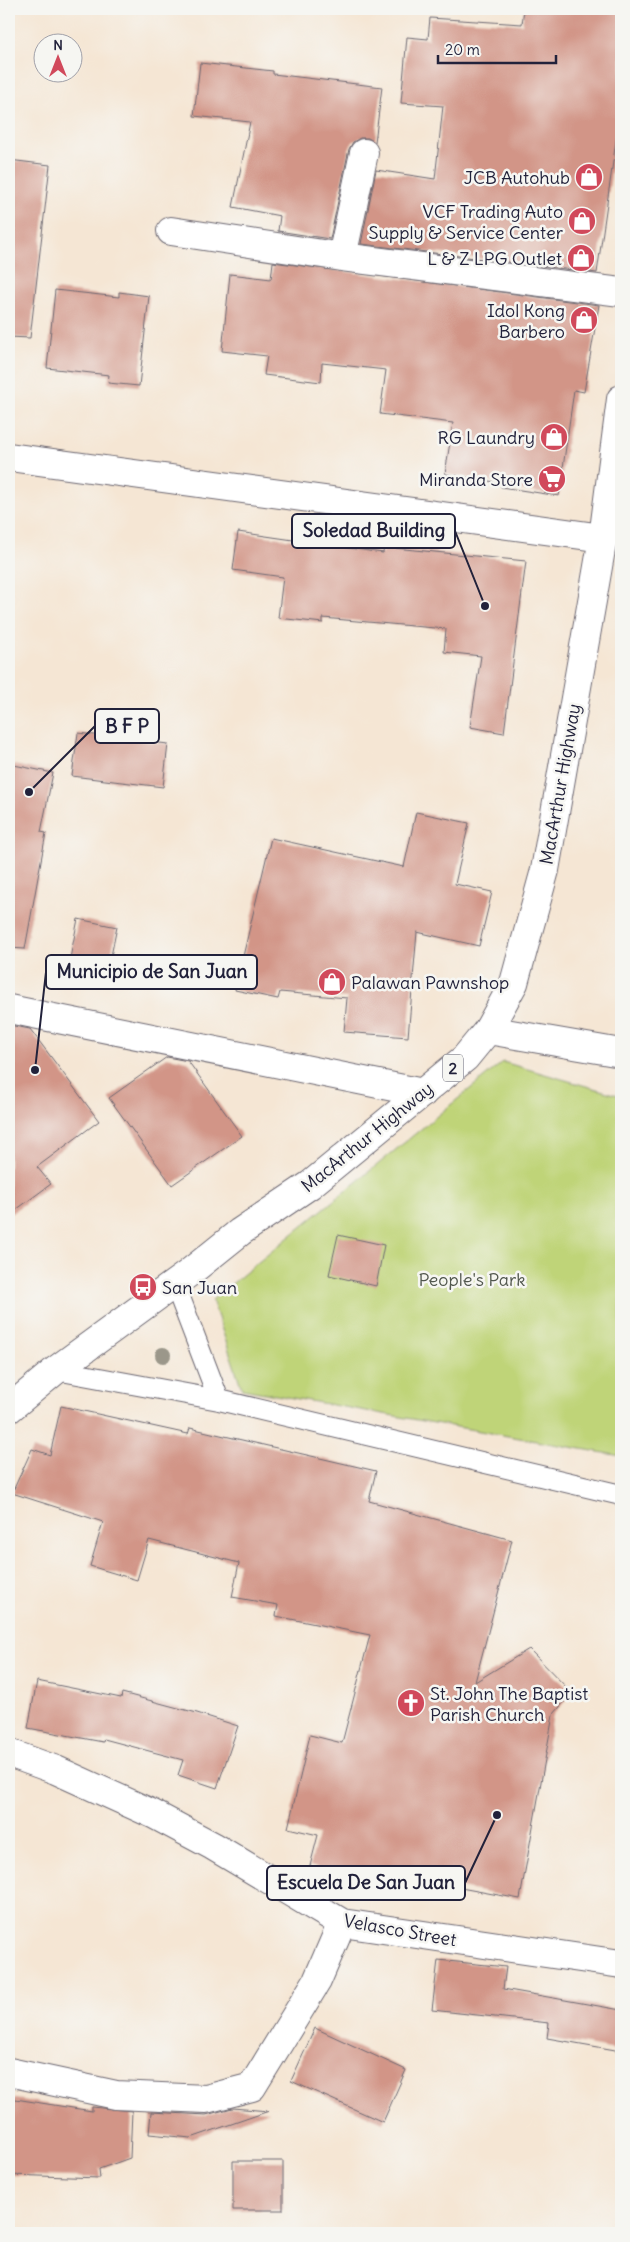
<svg xmlns="http://www.w3.org/2000/svg" width="630" height="2242" viewBox="0 0 630 2242" font-family="Delius,sans-serif">
<style>
.green{fill:#bfd478;stroke:#707b5a}
.building{fill:#d29587}
.lines{fill:none;stroke-linecap:round;stroke-linejoin:round}
.service-casing{stroke:#6c6771;stroke-width:22}
.minor-casing{stroke:#6c6771;stroke-width:30}
.trunk-casing{stroke:#6c6771;stroke-width:30}
.service{stroke:#fff;stroke-width:20}
.minor{stroke:#fff;stroke-width:28}
.trunk{stroke:#fff;stroke-width:28}
.tree{fill:#9b978a}
.labels{text-anchor:middle;dominant-baseline:central;stroke-width:5;stroke-linejoin:round;paint-order:stroke}
.shield{fill:#f6f6f2;stroke:#626272;stroke-width:1}
.shield-label{font-size:16px;font-weight:bold;fill:#22223b}
.poi-label{font-size:18px;fill:#22223b;stroke:#f6f6f2;text-anchor:end}
.street-label{font-size:18px;fill:#22223b;stroke:#f6f6f2}
.park-label{font-size:18px;fill:#51574d;stroke:#f6f6f2}
.leader{fill:none;stroke:#22223b;stroke-width:2}
.callout-dot{fill:#22223b;stroke:#f6f6f2;stroke-width:2}
.callout{fill:#f6f6f2;stroke:#22223b;stroke-width:2}
.callout-label{font-size:19px;text-anchor:middle;font-weight:bold;fill:#22223b}
</style>
<rect width="100%" height="100%" fill="#f6f6f2"/>
<filter id="ink" filterUnits="userSpaceOnUse"><feTurbulence type="fractalNoise" baseFrequency=".02" numOctaves="2"/><feDisplacementMap in="SourceGraphic" scale="10" xChannelSelector="R" yChannelSelector="G"/><feConvolveMatrix kernelMatrix="1 2 1 2 8 2 1 2 1" color-interpolation-filters="sRGB"/></filter>
<filter id="wash" filterUnits="userSpaceOnUse"><feTurbulence type="fractalNoise" baseFrequency=".0096" numOctaves="4" result="noise"/><feDisplacementMap in="SourceGraphic" scale="20" xChannelSelector="R" yChannelSelector="G"/><feGaussianBlur stdDeviation="1.12" result="paint"/><feColorMatrix in="noise" values="0 0 0 0 0 0 0 0 0 0 0 0 0 0 0 0 0 1.4 0 .05"/><feComposite in="paint" operator="in"/></filter>
<g filter="url(#wash)">
<rect width="100%" height="100%" fill="#f5e6d4"/>
<path class="green" d="M503 1062 621 1096V1456L242 1389 212 1300Z"/>
<g id="blocks">
<path class="building" d="M524 9H621V106L597 273 361 244 376 170 435 179 443 106 401 103 407 37 428 39 430 18 522 24Z
M200 63 273 71V74L382 87 375 142 368 138H360L353 142 349 149 330 239 278 231 280 216 233 207 250 122 194 116Z
M9 160 50 165 30 338 9 337Z
M273 262 599 305 584 392 574 390 559 496 501 487V483L445 474 453 423 380 414 386 370 322 363 321 382 264 375 267 356 222 351 230 274 271 279Z
M55 290 119 297V292L149 296 139 386 108 383 109 375 47 368Z
M238 532 383 553 384 547 526 561 504 733 470 727 481 656 444 652 446 629 323 618V623L278 618 283 577 233 570Z
M78 733 168 744 163 787 72 776Z
M9 764 53 773 41 832 46 833 25 949 9 948Z
M416 812 469 823 455 884 492 892 479 946 417 932 408 1037 344 1032 347 998 280 992 278 999 235 990 271 838 404 867Z
M78 919 117 927 106 980 67 973Z
M9 1025 30 1029 99 1121 37 1167 51 1184 9 1215Z
M167 1057 188 1061 242 1136 172 1185 109 1098Z
M338 1235 384 1245 376 1286 329 1275Z
M61 1406 188 1434 190 1428 376 1471 369 1501 512 1540 475 1682 529 1649 572 1693 553 1715 520 1899 423 1881 419 1895 310 1866 318 1835 288 1828 310 1735 342 1743 370 1635 276 1616 278 1605 232 1597 239 1563 149 1540 137 1580 90 1566 103 1522 12 1493 32 1449 50 1455Z
M37 1681 121 1698 122 1693 197 1713 238 1726 217 1788 178 1775 183 1760 104 1739 103 1742 28 1728Z
M438 1960 506 1967 503 1989 621 2010V2051L547 2038 549 2023 432 2010Z
M315 2028 406 2070 383 2122 291 2081Z
M9 2098 92 2111V2107L132 2111 130 2158 99 2169 100 2178 9 2175Z
M232 2108 269 2111 191 2138 149 2134 151 2112 206 2115Z
M233 2161H283V2210H233Z"/>
</g>
</g>
<g filter="url(#ink)">
<use href="#blocks" fill-opacity="0" stroke="#6c6771" stroke-width="1"/>
<g class="lines">
<defs>
<path id="service" d="M174 1282 219 1400
M56 1370 219 1400 621 1495"/>
<path id="minor" d="M171 231 342 257 621 292
M342 257 364 153
M9 457 603 538
M9 1009 423 1093
M488 1030 621 1053
M9 1753 56 1770 153 1814 213 1846 342 1923 621 1964
M9 2072 116 2095 206 2099 252 2087 317 1981 342 1923"/>
<path id="trunk" d="M9 1409 56 1370 189 1273 240 1232 310 1185 465 1058 488 1030 514 983 545 870 603 538 621 399"/>
</defs>
<use href="#service" class="service-casing"/>
<use href="#minor" class="minor-casing"/>
<use href="#trunk" class="trunk-casing"/>
<use href="#service" class="service"/>
<use href="#minor" class="minor"/>
<use href="#trunk" class="trunk"/>
</g>
<circle class="tree" cx="163" cy="1355" r="8"/>
</g>
<defs>
<symbol id="shop-disc" viewBox="-11 -11 22 22"><circle r="9.5" fill="#d1495b" stroke="#f6f6f2"/><path d="M-5-2.5h2.3a2.7 3.5 0 0 1 5.4 0H5L5.5 6h-11ZM-1.5-2.5h3a1.5 2.3 0 0 0-3 0Z" fill="#fff"/></symbol>
<symbol id="supermarket-disc" viewBox="-11 -11 22 22"><circle r="9.5" fill="#d1495b" stroke="#f6f6f2"/><path d="M-6-5.5h2.5l.6 2H6L4.5 2H-2.5L-4.4-4H-6ZM-1.5 3.2a1.3 1.3 0 1 0 .1 0ZM3 3.2a1.3 1.3 0 1 0 .1 0Z" fill="#fff"/></symbol>
<symbol id="bus-disc" viewBox="-11 -11 22 22"><circle r="9.5" fill="#d1495b" stroke="#f6f6f2"/><path d="M-5-6H5V4H4V6H2V4H-2V6H-4V4H-5ZM-3.5-4V0h7V-4ZM-3.5 1.2v1.5H-2V1.2ZM2 1.2v1.5H3.5V1.2Z" fill="#fff"/></symbol>
<symbol id="church-disc" viewBox="-11 -11 22 22"><circle r="9.5" fill="#d1495b" stroke="#f6f6f2"/><path d="M-1.2-6h2.4v3.5h3.3v2.4h-3.3V6h-2.4V-.1h-3.3v-2.4h3.3Z" fill="#fff"/></symbol>
</defs>
<g fill-rule="evenodd">
<use href="#shop-disc" x="573" y="161" width="32" height="32"/>
<use href="#shop-disc" x="566" y="205" width="32" height="32"/>
<use href="#shop-disc" x="565" y="242" width="32" height="32"/>
<use href="#shop-disc" x="568" y="304" width="32" height="32"/>
<use href="#shop-disc" x="538" y="421" width="32" height="32"/>
<use href="#supermarket-disc" x="536" y="463" width="32" height="32"/>
<use href="#shop-disc" x="316" y="966" width="32" height="32"/>
<use href="#bus-disc" x="127" y="1271" width="32" height="32"/>
<use href="#church-disc" x="395" y="1687" width="32" height="32"/>
</g>
<g class="labels">
<rect class="shield" x="443" y="1054.5" width="20" height="27" rx="4"/>
<g class="shield-label">
<text x="453" y="1068">2</text>
</g>
<g class="poi-label">
<text x="570" y="177">JCB Autohub</text>
<text x="563" y="211">VCF Trading Auto<tspan x="563" dy="21">Supply &amp; Service Center</tspan></text>
<text x="562" y="258">L &amp; Z LPG Outlet</text>
<text x="565" y="310">Idol Kong<tspan x="565" dy="21">Barbero</tspan></text>
<text x="535" y="437">RG Laundry</text>
<text x="533" y="479">Miranda Store</text>
<text x="351" y="982" text-anchor="start">Palawan Pawnshop</text>
<text x="162" y="1287" text-anchor="start">San Juan</text>
<text x="430" y="1693" text-anchor="start">St. John The Baptist<tspan x="430" dy="21">Parish Church</tspan></text>
</g>
<g class="street-label">
<text transform="translate(560 784) rotate(-80)">MacArthur Highway</text>
<text transform="translate(367 1137) rotate(-39)">MacArthur Highway</text>
<text transform="translate(400 1930) rotate(10)">Velasco Street</text>
</g>
<g class="park-label">
<text x="472" y="1279">People's Park</text>
</g>
</g>
<path class="leader" d="M485 606L455 531M29 792L95 726M35 1070L46 972M497 1815L465 1883"/>
<g class="callout-dot">
<circle cx="485" cy="606" r="5"/>
<circle cx="29" cy="792" r="5"/>
<circle cx="35" cy="1070" r="5"/>
<circle cx="497" cy="1815" r="5"/>
</g>
<g class="callout">
<rect x="292" y="514" width="163" height="34" rx="5"/>
<rect x="95" y="709" width="64" height="34" rx="5"/>
<rect x="46" y="955" width="211" height="34" rx="5"/>
<rect x="267" y="1866" width="198" height="34" rx="5"/>
</g>
<g class="callout-label">
<text x="374" y="537">Soledad Building</text>
<text x="127" y="733">B F P</text>
<text x="152" y="978">Municipio de San Juan</text>
<text x="366" y="1889">Escuela De San Juan</text>
</g>
<rect width="630" height="2242" fill="none" stroke="#f6f6f2" stroke-width="30"/>
<g transform="translate(58 58)"><circle r="24" fill="#f6f6f2" stroke="#a1a1a9"/>
<path d="M0-4L9 19L0 12L-9 19Z" fill="#d1495b"/>
<text y="-8" font-size="14" font-weight="bold" text-anchor="middle" fill="#22223b">N</text>
</g>
<path d="M438 55v8h118v-8" fill="none" stroke="#22223b" stroke-width="2.5"/>
<text x="445" y="55" font-size="15" fill="#22223b" stroke="#f6f6f2" stroke-width="4" paint-order="stroke">20 m</text>
</svg>
